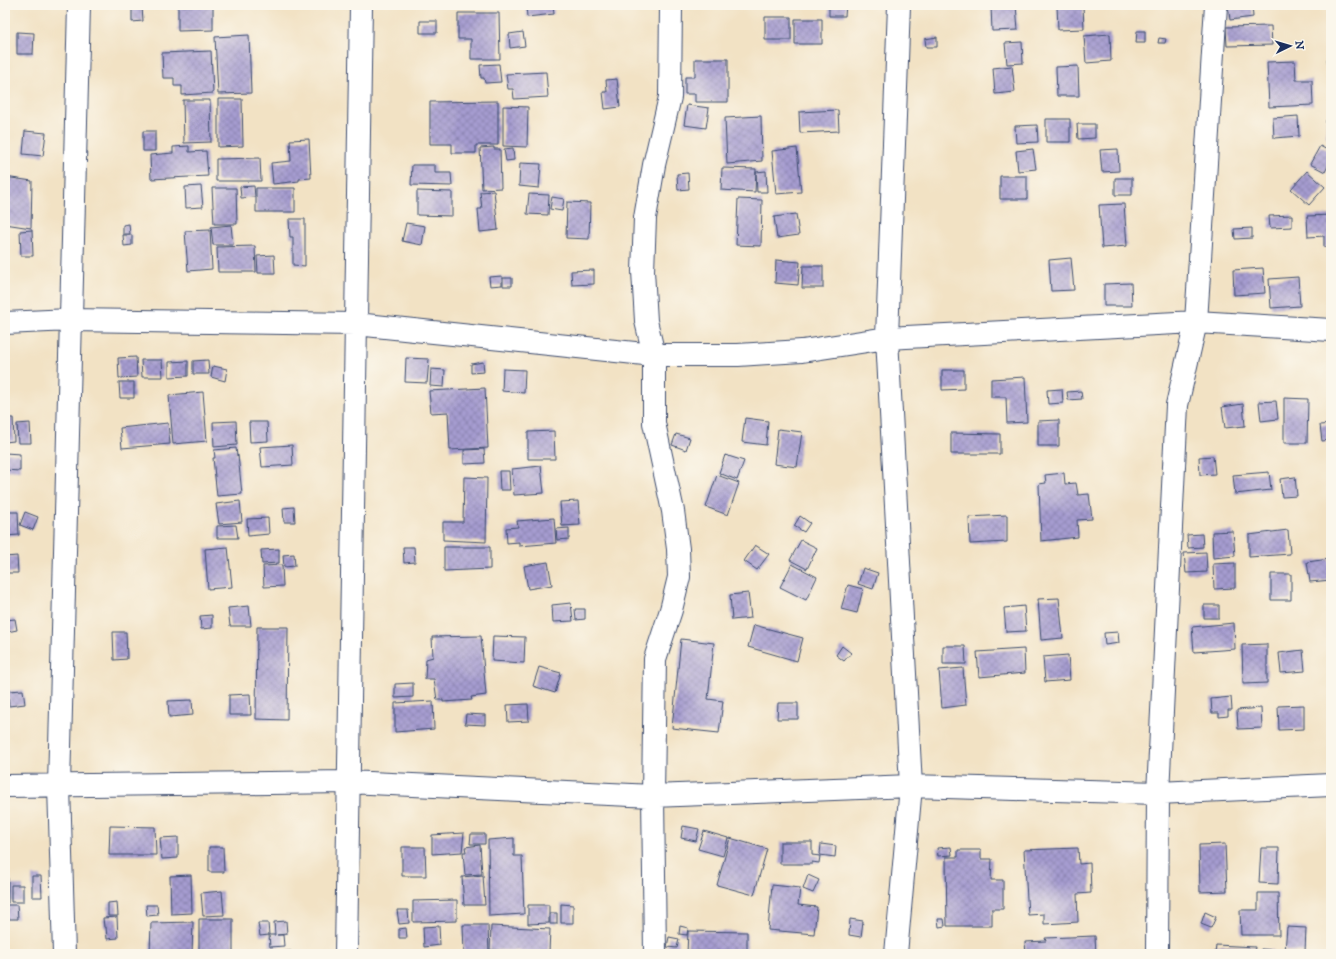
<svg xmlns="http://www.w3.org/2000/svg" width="1336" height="959" viewBox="0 0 1336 959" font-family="'IM FELL DW Pica',serif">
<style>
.building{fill:url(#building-cross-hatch)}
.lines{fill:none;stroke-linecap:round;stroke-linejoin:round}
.minor-casing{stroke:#3b4a6d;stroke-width:24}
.minor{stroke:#fff;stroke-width:22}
</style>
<defs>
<pattern id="building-cross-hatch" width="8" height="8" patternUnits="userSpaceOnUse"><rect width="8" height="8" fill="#a69cd0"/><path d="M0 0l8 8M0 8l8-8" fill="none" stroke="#8680ac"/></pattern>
</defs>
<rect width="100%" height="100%" fill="#fbf7ec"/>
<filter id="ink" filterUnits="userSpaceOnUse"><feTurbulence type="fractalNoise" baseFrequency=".025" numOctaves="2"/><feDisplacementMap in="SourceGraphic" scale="8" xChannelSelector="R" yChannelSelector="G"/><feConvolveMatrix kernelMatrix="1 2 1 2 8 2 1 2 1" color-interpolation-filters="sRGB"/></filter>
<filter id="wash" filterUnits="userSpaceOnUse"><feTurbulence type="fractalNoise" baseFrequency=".012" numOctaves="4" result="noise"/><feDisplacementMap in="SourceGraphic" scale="16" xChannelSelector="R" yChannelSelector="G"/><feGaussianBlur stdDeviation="0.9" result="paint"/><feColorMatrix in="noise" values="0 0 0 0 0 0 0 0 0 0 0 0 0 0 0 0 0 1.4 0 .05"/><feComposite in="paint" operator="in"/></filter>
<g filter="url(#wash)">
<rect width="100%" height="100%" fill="#f2e2c4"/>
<g id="blocks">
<path class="building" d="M213 5V30L178 31V6Z
M526 5H553L554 14 527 17Z
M829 5H846L845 16H829Z
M1016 5 1018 30 992 31 991 6Z
M1057 5H1083L1084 29 1058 30Z
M1228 5H1252L1253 17 1230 20Z
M132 6H142L143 21 132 22Z
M458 13H499L500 59H471V39H458Z
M765 17H791V40H765Z
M795 19H822V44H795Z
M420 21H437V33H420Z
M1271 26 1272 45 1227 46 1226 27Z
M1137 31H1145V43H1136Z
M17 32 34 33 33 54H17Z
M523 32 525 46 510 48 509 34Z
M1110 34 1111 61 1086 63 1084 36Z
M249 35 251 93 218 94 215 37Z
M937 37V47H926L925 39Z
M1159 38 1166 39 1165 43H1158Z
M1022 42 1023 63 1007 64 1005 43Z
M211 51 213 93 182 95V86H174V78H163L162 53Z
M1331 58V76H1329L1327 59Z
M695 59H728V102H695V94H685V77H695Z
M1295 61 1296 80H1312L1313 105 1269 107 1267 62Z
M499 64 501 82 485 83 484 78H481L480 65Z
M1012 66 1015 92 995 94 993 68Z
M1078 66 1079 96H1057L1056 67Z
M546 72 548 97 514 99 513 89H508L506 74Z
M617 79 620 107 605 109 603 92H607L606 80Z
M218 99H242L243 146 218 147Z
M183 100H210L211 142 184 143Z
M498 101V145H476V153H452V144H430V102Z
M687 105 709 108 706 128 684 125Z
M503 106 528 107 527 147 503 146Z
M838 110 839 131 800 133 799 112Z
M761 116 762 161 727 164 725 118Z
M1298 116 1299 136 1274 138 1273 118Z
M1046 119H1070V142H1046Z
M1326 120H1331V137H1326Z
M1077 124H1095V138L1078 139Z
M1037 125 1038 142 1016 143 1015 126Z
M25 131 46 133 43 156 23 154Z
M143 131H155V151H143Z
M309 139 311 178 299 179V181L273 184 271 163 291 161 290 140Z
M189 146V152L206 151 208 176 151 179 150 155 173 153V147Z
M1320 146 1331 152V160L1325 172 1310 164Z
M494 147V149H500L501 188 482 189 480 148Z
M513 148 514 160 506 161 504 149Z
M797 148 801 192 776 194 772 151Z
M1033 149 1036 169 1018 171 1016 151Z
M1118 149 1119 171 1102 172 1100 150Z
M260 158 261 181H216V159Z
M520 163 541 164 539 188 519 186Z
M412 165H435V173H451L452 186 411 185Z
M722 168 756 169 755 192 721 190Z
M766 171 767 192H757L756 172Z
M1307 171 1325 187 1309 205 1291 189Z
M688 173 689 189 678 190 677 174Z
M1000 176H1027V199H1000Z
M5 177 32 181 31 228 5 224Z
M1115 178H1132V195H1115Z
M201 186 203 207 186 208 185 187Z
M254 186 255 197 241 198 240 187Z
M212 188H236L237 224H214Z
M256 188H295V212H256Z
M417 191 452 192V216L417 215Z
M494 191 498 230 480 232 478 209H482L480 192Z
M529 194 549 195 548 215 527 214Z
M552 197 564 199 562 211 550 209Z
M738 199 762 200 761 246 736 245Z
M567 202 590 203 589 239 566 238Z
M1124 204 1127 246 1102 248 1099 205Z
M796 214 799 235 777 238 774 217Z
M1292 215V227L1270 228 1269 216Z
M1331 215V247H1324V236L1308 237 1307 216Z
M289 219H305V266L293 265V237H290Z
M406 223 425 226 422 245 402 241Z
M129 224 130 234H123V225Z
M231 225 233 245H213L211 227Z
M1252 228V238L1235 239 1234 229Z
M32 230 33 256H21L20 231Z
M210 230 212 269 188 271 185 231Z
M123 235H132V245L124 246Z
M255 246 256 272H218L217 247Z
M274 255 275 273H258L257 256Z
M1071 258 1074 290 1051 291 1049 260Z
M776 260 800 262 798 285 775 283Z
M803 266H823V288H802Z
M1263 268 1265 293 1234 295 1233 270Z
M594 270V284L572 285 571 271Z
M502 276V285L490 286 489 277Z
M1298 277 1300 306 1271 308 1269 279Z
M503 278H512V286H503Z
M1131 283 1132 306H1104V284Z
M136 357 137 377 119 378 118 358Z
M406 358 429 359 427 383 405 382Z
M141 360H162L163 377H142Z
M208 360 209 374H193V361Z
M188 361V376L169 377V362Z
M483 362 484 372 471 373V364Z
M213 366 227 369 225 381 211 377Z
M431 369 445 370 444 387 430 386Z
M503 369 525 370 524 393 502 391Z
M942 370H964V389L942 390Z
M1025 377 1027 422 1007 423 1006 397H991V379Z
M119 382H134V398H120Z
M485 388 488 448 450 450 448 412 431 413 429 391Z
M1062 389 1063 403 1048 404 1047 390Z
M1081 391 1082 399 1068 400 1067 392Z
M203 392 207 441 173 444 169 395Z
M1284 398 1308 399 1307 443H1284Z
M1276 401 1278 419 1261 421 1259 402Z
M1243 404 1245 426 1225 428 1222 407Z
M5 418H13L14 441 5 442Z
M745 418 768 421 766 445 742 442Z
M1059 420V446H1038V421Z
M236 421 237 445 214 447 213 422Z
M249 422H267L268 441 250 442Z
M30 423 31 443H18L17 424Z
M168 423 170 444 122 448 120 428Z
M1331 424V440L1322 441 1320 425Z
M778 429 802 432 797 467 774 464Z
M554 431 555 459H528V432Z
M951 433 1000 434V454H951Z
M676 434 690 438 686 450 672 445Z
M292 445 293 465 262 467 260 447Z
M236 448 237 456 238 455 242 494 217 496 213 458H215L214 450Z
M484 449 485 463 464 464V450Z
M5 453 20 454V471L5 470Z
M725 455 744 461 737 480 719 473Z
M1213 456 1215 474 1200 475 1199 457Z
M541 466 544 493 514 495 512 469Z
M499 471H509L510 490H500Z
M1269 472 1271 490 1235 494 1233 475Z
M1064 473 1065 484 1076 483 1078 495 1089 494 1092 519 1077 520 1078 537 1041 541 1039 484 1046 483 1045 475Z
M717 475 739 483 728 515 706 507Z
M464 477 487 478 486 542 443 540V522H463Z
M1295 477 1297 496 1282 497 1280 479Z
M240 501 242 522 219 524 216 504Z
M578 501 580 525 562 526 560 502Z
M294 507 295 522H284L283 508Z
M5 512H18L19 535 5 536Z
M25 512 38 517 33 530 20 525Z
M1007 515V542L970 544 969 517Z
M800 516 810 523 804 532 794 526Z
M268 518 269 534 248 536 247 519Z
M554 518 556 543 519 546V542L507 543 506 528 518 527 517 521Z
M236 525 238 538H217V526Z
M569 528V539L557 540 556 529Z
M1288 530 1290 554 1249 557V535Z
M1233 531 1235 556 1213 558 1212 532Z
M1202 534 1203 547 1188 548 1187 535Z
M801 540 817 548 807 569 790 560Z
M755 545 769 554 757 570 744 561Z
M228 547 232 587 208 589 205 549Z
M403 547H414L415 562 404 563Z
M444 547H490V569L444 571Z
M279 549V563L262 564 261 550Z
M1206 552 1207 572 1186 573 1184 553Z
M294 554 295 566 284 567 283 555Z
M17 556 18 573H5V557Z
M1329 559 1331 580 1310 582 1307 562Z
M548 562 552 585 528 589 524 566Z
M1235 563V588L1214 589 1213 564Z
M792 564 817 577 806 600 780 587Z
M282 565 283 586 264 587 263 566Z
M863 568 878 573 873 589 858 584Z
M1271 574H1291V600H1271Z
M848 585 863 589 857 613 841 609Z
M748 593 751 618 732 620 730 595Z
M1059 598 1063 638 1041 640 1038 599Z
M571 603 573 621 553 622 552 605Z
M1204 605H1219V618H1204Z
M249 606 251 626H230L228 608Z
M1024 606 1026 631 1006 632 1004 608Z
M575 609H585V619L576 620Z
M212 615V628L201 629 200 616Z
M15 619 17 630 7 632 6 620Z
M1234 623 1235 649 1194 652 1192 627Z
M754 625 803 638 797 661 748 647Z
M257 627H288L287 720 256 719Z
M113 632H126L127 659 114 660Z
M1118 632 1119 643 1105 645 1104 633Z
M481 636 486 695 471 697 472 700 443 702V700H437L434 679H425L426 659 433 657 432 637Z
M493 636 525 637 524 663 492 661Z
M681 639 714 643 708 699 723 701 719 733 672 728Z
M1267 644V683L1243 684 1242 645Z
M842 646 851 653 844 661 836 655Z
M943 646H965L966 664H943Z
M1024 649 1025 673 979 677 977 652Z
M1303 650 1305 671 1281 673 1279 653Z
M1068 655 1070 680 1045 682 1043 657Z
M539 667 561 673 555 693 533 686Z
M963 668 966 705 942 708 939 670Z
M413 683V697L395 698V684Z
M23 690 25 704 9 706 8 691Z
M250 694 251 715H229V695Z
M1231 697 1232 710H1228V716L1219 717V713H1212L1211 699Z
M192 700 193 715 169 717 168 701Z
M433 701 434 729 395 732V703Z
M778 703H798V719H777Z
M528 704 529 721 508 722 507 705Z
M1304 705V729L1279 730 1278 706Z
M1261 708 1262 728 1238 729 1237 710Z
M466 714 485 715V725L465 724Z
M110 826 155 827 156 855H109Z
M683 826 699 829 696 841 681 838Z
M704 831 728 838 723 856 698 849Z
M464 833 462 852 432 854V835Z
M471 834H485V844H470Z
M178 837V858L162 859 160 838Z
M514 838V856H522L524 914 489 916 488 840Z
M730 838 767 849 754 895 717 885Z
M780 842H812V855L820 856 819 863 812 862V864H780Z
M821 844 836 846 835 857 820 855Z
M1225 844 1227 891 1200 892 1199 845Z
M480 845 482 874 465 875 463 852H466L465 847Z
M209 847H223L224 872H209Z
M402 847H425L426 876H402Z
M951 847 952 855 938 856 937 848Z
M1078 848 1079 864 1090 863 1091 893 1077 894 1078 922 1044 924V914L1028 915 1024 850Z
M1261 848H1279L1278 884 1259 883Z
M958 850H981V859H992L991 880H1003V909H992V926H947L946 857H958Z
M191 875 192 913 171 914 170 876Z
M483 875 485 905H464L462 877Z
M808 875 819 880 813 893 803 889Z
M32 876H41L42 897H32Z
M5 878H8V903H5Z
M11 885H23V902H11Z
M772 885 800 888 798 905 817 907 814 934 768 930Z
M222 891 224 915 203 916 201 893Z
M1258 893H1278L1279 935H1241L1240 910H1258Z
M457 900V921L413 922V901Z
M117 902 118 916H108V903Z
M561 904 573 905V923H561Z
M5 905H17L18 919H5Z
M146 905H157L158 915 147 916Z
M528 905H549V923L528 924Z
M397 910H408L409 923 399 924Z
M1205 912 1216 917 1211 928 1201 924Z
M550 913H557V924H550Z
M117 917 118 938 107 939 106 927H104L103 918Z
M199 919H233V954H199Z
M850 919 863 921 861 937 849 935Z
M938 919H944L945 926 939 927Z
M286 921 287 934 277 935H283L284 946 270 947 269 935 260 936 258 923H268L269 935H275L274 922Z
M193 922 192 954H150L151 923Z
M463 925H488L489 954H464Z
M439 926 440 945 424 947 423 927Z
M491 926 550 929 549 952 490 950Z
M680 926 688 928 687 935 679 934Z
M1287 927 1306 928 1305 952 1285 951Z
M406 928 407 938H399V929Z
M688 931 747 932V954H687Z
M1095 936 1096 954H1026L1025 942 1046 941 1045 938Z
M669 937 679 939 677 948 667 947Z
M1216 945 1255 947 1254 954H1215Z
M1261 949 1273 950V954H1260Z
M291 951V954H260V953Z"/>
</g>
</g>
<g filter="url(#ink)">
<use href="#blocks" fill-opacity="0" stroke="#3b4a6d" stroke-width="1"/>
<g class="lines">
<defs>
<path id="minor" d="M5 323 70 320 356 324 654 355H738L802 351 887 338 1196 322 1331 330
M5 786 348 782 653 796 911 786 1158 793 1331 785
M64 954 59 786 79 5
M346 954 361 5
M655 954 653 796 655 659 671 610 679 577 678 549 673 511 654 423V355L646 321 643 271 645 218 654 165 670 97 671 5
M896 954 911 786 887 338 899 5
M1157 954 1158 793 1177 405 1196 322 1216 5"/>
</defs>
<use href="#minor" class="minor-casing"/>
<use href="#minor" class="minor"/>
</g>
</g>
<rect width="1336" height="959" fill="none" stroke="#fbf7ec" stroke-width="20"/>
<g transform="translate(1290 46) rotate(85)" stroke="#fbf7ec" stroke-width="3" paint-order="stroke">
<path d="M0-3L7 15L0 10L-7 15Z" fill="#1b2f5e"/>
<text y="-6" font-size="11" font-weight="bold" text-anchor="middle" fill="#1b2f5e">N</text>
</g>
</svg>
